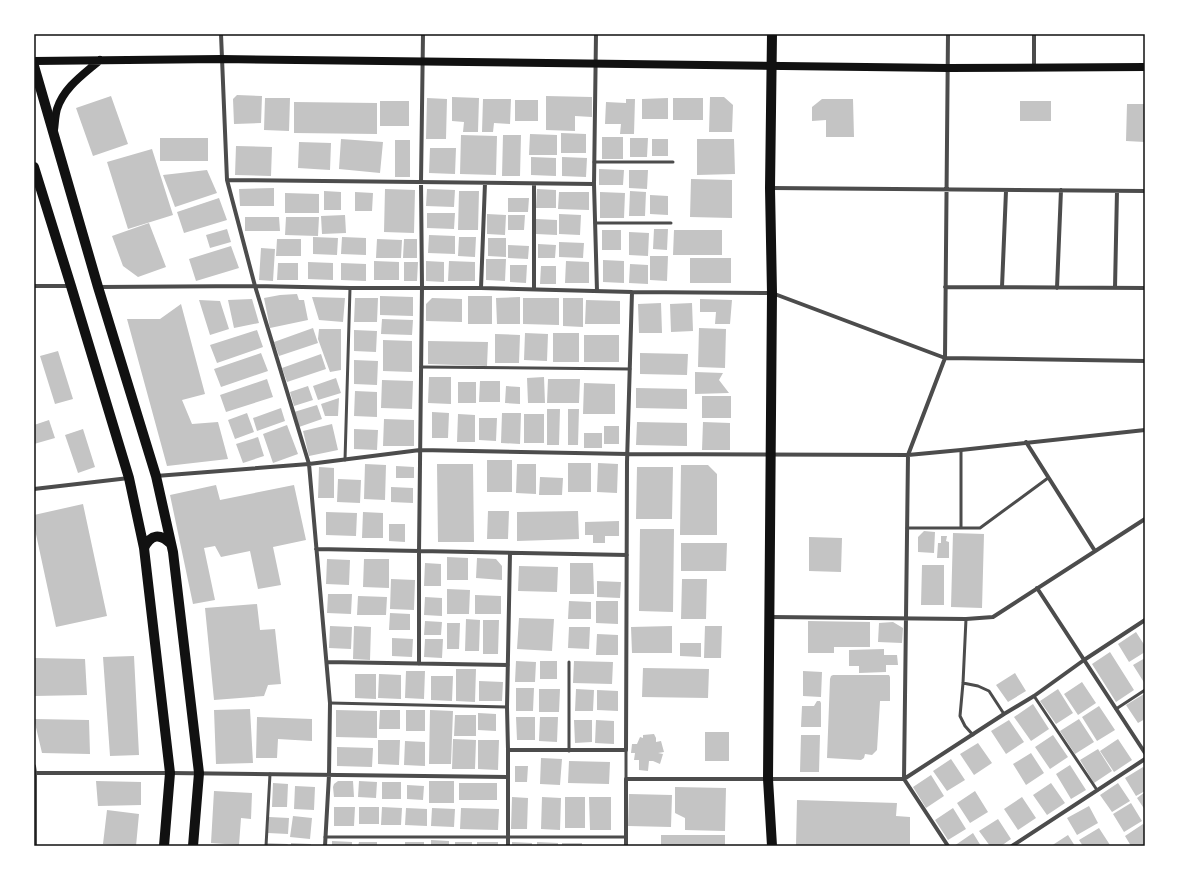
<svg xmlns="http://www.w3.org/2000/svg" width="1179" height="880" viewBox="0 0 1179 880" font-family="Rubik,sans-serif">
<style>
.building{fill:#c4c4c4}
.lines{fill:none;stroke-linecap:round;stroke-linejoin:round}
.service{stroke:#4c4c4c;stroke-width:3}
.minor{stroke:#4c4c4c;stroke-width:4}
.secondary{stroke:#111;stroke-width:8}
.primary{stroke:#111;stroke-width:10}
.neatline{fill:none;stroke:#111;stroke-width:1.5}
</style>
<rect width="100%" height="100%" fill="#fff"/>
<path class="building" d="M237 95 262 96 261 123 234 124 233 99Z
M111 96 128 144 93 156 76 108Z
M546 96 592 97V117L575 116V131L546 130Z
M452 97 479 98 478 132H463L464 122 452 121Z
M710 97H724L733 105 732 132H709Z
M265 98H290L289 131 264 130Z
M427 98 447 99 446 139H426Z
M668 98V119H642V99Z
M673 98H703V120H673Z
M483 99H511L510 124 494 123 493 132H482Z
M626 99H635L634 134H620L621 124H605L606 102 626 103Z
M822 99H853L854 137H826V120L812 121V107Z
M515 100H538V121H515Z
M380 101H409V126H380Z
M1020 101H1051V121H1020Z
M294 102 377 103V134L294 133Z
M1127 104H1145V142L1126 141Z
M561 133 586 134V153H561Z
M530 134 557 135V155H529Z
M461 135 497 136 496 175 460 174Z
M503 135H521L520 176H502Z
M602 137H623V159H602Z
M160 138H208V161H160Z
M630 138H648L647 157H630Z
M341 139 383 142 380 173 339 169Z
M652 139H668V156H652Z
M697 139H734L735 174 697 175Z
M395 140H410V177H395Z
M299 142 331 143 330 170 298 168Z
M236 146 272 147 271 176 235 175Z
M430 148H456L455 174 429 173Z
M152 149 173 215 128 229 107 162Z
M531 157 556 158V176L531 175Z
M562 157 587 158 586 177 562 176Z
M599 169 624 170 623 185H599Z
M207 170 217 193 175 207 163 175Z
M629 170H648L647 189 629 188Z
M691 179 732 180V218L690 217Z
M274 188V206H240L239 189Z
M385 189 415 190 414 233 384 232Z
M427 189 455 190 454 207 426 206Z
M537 189 556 190V208H536Z
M324 191 341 192V210H324Z
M459 191H479L478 230H458Z
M630 191 646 192 645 216H629Z
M355 192 373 193 372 211H355Z
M559 192H589V210L558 209Z
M600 192 625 193 624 218H600Z
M285 193 319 194V213H285Z
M650 195 668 196V215L650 214Z
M219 198 227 220 184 233 177 212Z
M508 198H529L528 212H508Z
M427 213H455L454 229 427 228Z
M487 214 506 215 505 235 487 234Z
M559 214 581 215 580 235 559 234Z
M345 215 346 233 322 234 321 216Z
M508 215H525L524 230H508Z
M245 217H279L280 231H245Z
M286 217H319L318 236 285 235Z
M536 219 557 220V235L536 234Z
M149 223 166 267 138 277 123 266 112 236Z
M227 229 231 242 210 248 206 235Z
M654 229H668L667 250 653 249Z
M602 230H621V250H602Z
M674 230H722V255H673Z
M629 232 649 233 648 256 629 255Z
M429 235 455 236V254L428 253Z
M313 237 338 238 337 255 313 254Z
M342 237 366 238V255L341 254Z
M459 237H476L475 257 458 256Z
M488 238H506V257L488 256Z
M277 239H301V256H276Z
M377 239 402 240 401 258H376Z
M404 239H417V258H403Z
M559 242 584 243 583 258 559 257Z
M538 244 556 245 555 258H538Z
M508 245 529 246 528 259 508 258Z
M231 246 239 268 196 281 189 259Z
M261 248 275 249 273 281 259 280Z
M650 256H668L667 281 650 280Z
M690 258H731V283H690Z
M486 259H506L505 281 486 280Z
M603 260 624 261V283L603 282Z
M374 261 399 262V280H374Z
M426 261 444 262V282L426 281Z
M449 261 475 262V281H448Z
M566 261 589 262V283H565Z
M308 262 333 263V280L308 279Z
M404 262H418L417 281H404Z
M278 263H298V280H277Z
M341 263 366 264V281L341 280Z
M630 264 648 265V284L629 283Z
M510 265H527L526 283 510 282Z
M541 266H556V284H540Z
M297 294 299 300H304L308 320 270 328 264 298 280 295Z
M380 296 413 297V316L380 315Z
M468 296H492V324H468Z
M312 297 345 298 343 322 319 320Z
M520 297V324H497L496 298Z
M355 298H378L377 322H354Z
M432 298 462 299V322L426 321V304Z
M523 298H559V325L523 324Z
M563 298H583V327L563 326Z
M252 299 259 323 234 328 228 300Z
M700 299 732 300 730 324H715L716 312H700Z
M199 300 220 301 229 329 210 335Z
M586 300 620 301V324H585Z
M661 303 662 333H639L638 304Z
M692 303 693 331 671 332 670 304Z
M181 304 205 394 182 400 192 424 218 422 228 459 167 466 127 319H160Z
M382 319 413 320 412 335 381 334Z
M313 328 318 343 279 356 274 342Z
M699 328 726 329 725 368 698 367Z
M319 329H341V370L330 372 318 339Z
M257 330 263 347 217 363 210 345Z
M354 330 377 331 376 352 354 351Z
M525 333 548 334 547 361 524 360Z
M553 333H579V362H553Z
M495 334 520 335 519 363H495Z
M584 335H619V362H584Z
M383 340 412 341V372L383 371Z
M428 341 488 342 487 366 428 364Z
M58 351 73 399 55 404 40 356Z
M261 353 268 371 221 387 214 369Z
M640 353 688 354 687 375 640 374Z
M321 354 326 369 287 382 282 368Z
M354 360 378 361 377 385 354 384Z
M695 372 723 373 719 380 729 393 695 394Z
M429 377H451V404L428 403Z
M544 377 545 403H528L527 378Z
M336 378 341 393 318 400 313 386Z
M267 379 273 397 226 412 220 395Z
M548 379H580L579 403H547Z
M382 380 413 381 412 409 381 408Z
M480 381H500V402H479Z
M458 382H476V403H458Z
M584 383 615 384V414H583Z
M308 386 313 400 294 406 290 392Z
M506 386 520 387V404L505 403Z
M636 388 687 389V409L636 408Z
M355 391 377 392V417L354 416Z
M702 396H731V418H702Z
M339 398 338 416H325L321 404Z
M317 405 322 419 299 427 294 412Z
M281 408 285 421 257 431 253 418Z
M547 409H560L559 445H547Z
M568 409H579L578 445H568Z
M432 412 449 413 448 438H432Z
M247 413 254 432 235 439 228 420Z
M502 413H521L520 444 501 443Z
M458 414 475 415V442H457Z
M524 414H544V443H524Z
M479 418H497L496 441 479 440Z
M384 419 414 420V446H383Z
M49 420 55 438 34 444V425Z
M637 422 687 423V446L636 445Z
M703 422 730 423V450H702Z
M332 424 338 450 309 456 303 431Z
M287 425 298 454 273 463 263 434Z
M604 426H619V444H604Z
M83 429 95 467 78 473 65 435Z
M354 429 378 430 377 450 354 449Z
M584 433H602V448H584Z
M258 437 264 456 243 463 236 444Z
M487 460H512V492H487Z
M568 463H591V492H568Z
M598 463 618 464 617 493 597 492Z
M365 464 386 465 385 500 364 499Z
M437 464H473L474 542H438Z
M517 464H536V494L516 493Z
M681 465H708L717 474V535H680Z
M396 466 414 467V478H396Z
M319 467 334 468V498H318Z
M637 467H673L672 519H636Z
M540 477 563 478 562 495H539Z
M338 479 361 480 360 503 337 502Z
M216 485 220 500 294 485 306 540 273 547 281 585 258 589 250 551 221 557 215 546 204 548 215 600 193 604 170 495Z
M391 487 413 488V503L391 502Z
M83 504 107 616 56 627 34 525V515Z
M488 511H509L508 539H487Z
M578 511 579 539 517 541V512Z
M326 512 357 513 356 536 326 535Z
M363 512 383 513V538H362Z
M619 521V536H605V543H593V535H585V522Z
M389 524H405V542L389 541Z
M640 529H674L673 612 639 611Z
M924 531 935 532 934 553 918 552V537Z
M953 533 984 534 982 608 951 607Z
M941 536H947L946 541 949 542V558H937L938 543H941Z
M809 537 842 538 841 572 809 571Z
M681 543H727L726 571H681Z
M447 557 468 558V580H447Z
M477 558 496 559 502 566V580L476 578Z
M327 559 350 560 349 585 326 584Z
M364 559H389V588L363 587Z
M425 563 441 564V586H424Z
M570 563H593L594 594H570Z
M922 565H944V605H921Z
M519 566 558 567 557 592 518 591Z
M391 579 415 580 414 610 390 609Z
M682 579H707L706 619H681Z
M597 581 621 582 620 598 597 597Z
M447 589 470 590 469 614H447Z
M328 594H352L351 614 327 613Z
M475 595 501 596V614H475Z
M358 596 387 597 386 615H357Z
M425 597 442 598V616L424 615Z
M569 601 591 602V619H568Z
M596 601H618V624L596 623Z
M257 604 260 630 275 629 281 684 268 685 264 696 214 700 205 608Z
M390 613 410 614V630H389Z
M519 618 554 619 552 651 517 649Z
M466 619 480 620 479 651H465Z
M483 620H499L498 654H483Z
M425 621 442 622 441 635H424Z
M808 621 870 622V647H834V653H808Z
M893 622 903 628 902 643 878 642 879 623Z
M447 623H460L459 649H447Z
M330 626 352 627 351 649 329 648Z
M354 626 371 627 370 660 353 659Z
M672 626V653H632L631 627Z
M705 626H722L721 658H704Z
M569 627H590L589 649 568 648Z
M1136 632 1145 646V652L1129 662 1118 644Z
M597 634 618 635V655H596Z
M392 638 413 639 412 657 392 656Z
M425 639H443L442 658 424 657Z
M680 643H701V657L680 656Z
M884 649V655H897L898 665H886V672L859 673V666H849V650Z
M1110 652 1134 690 1116 702 1092 664Z
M134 656 139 755 110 756 103 657Z
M34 658 85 659 87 695 34 696Z
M1145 658V684L1133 665Z
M516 661 536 662 535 682H515Z
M540 661H557V679H540Z
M574 661 613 662 612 684 573 683Z
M643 668 709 669 708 698 642 697Z
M456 669H476L475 702 456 701Z
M406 671H425L424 699 405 698Z
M803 671 822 672 821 697 803 696Z
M1015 673 1026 691 1008 702 996 685Z
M355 674H376V699L355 698Z
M379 674 401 675V699L378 698Z
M833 675H889L890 677V701H880L877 750 872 755 865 754 864 758 861 760 827 758 830 679 831 676Z
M431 676H453L452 701 431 700Z
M479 681 503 682 502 701H479Z
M1082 682 1096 703 1078 715 1064 694Z
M516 688H534L533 711H516Z
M539 689H560L559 712H539Z
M576 689 594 690 593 711H575Z
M1058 689 1073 713 1056 724 1040 701Z
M597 690 618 691V711L597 710Z
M1144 694 1145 719 1138 723 1126 705Z
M817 701H820L821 703V727H801L802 706H814Z
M1033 704 1049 729 1031 741 1014 717Z
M1099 706 1115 730 1097 741 1082 717Z
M250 709 253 763 216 764 214 710Z
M336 710 377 711V738L336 737Z
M380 710H400V729H379Z
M406 710H425V731H406Z
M430 710 453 711 451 764H429Z
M478 713 496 714V731L478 730Z
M455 715H476V736H454Z
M257 717 312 719V741L278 739 277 758H256Z
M516 717H535V740H517Z
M540 717H558L557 742 539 741Z
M34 719 89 720 90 754 42 753Z
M1079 719 1094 742 1075 754 1060 731Z
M574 720H592V742L575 743Z
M596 720 614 721V744L595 743Z
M1009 720 1024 742 1006 754 991 731Z
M705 732H729V761H705Z
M654 734 656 738V742L661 741 664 752 658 753 663 754 660 764 653 761H649L648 771 639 770V760H634L635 753H631L632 744H637L640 737 643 738V735Z
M801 735H820L819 772H800Z
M1053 735 1068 757 1050 769 1035 747Z
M453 739 476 740 475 769H452Z
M1118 739 1132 760 1114 772 1100 751Z
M378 740H400L399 765 378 764Z
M478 740H499L498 770 478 769Z
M405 741 425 742V766L404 765Z
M978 743 992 763 974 775 960 754Z
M337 747 373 748 372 767 337 766Z
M1098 749 1112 771 1094 783 1080 760Z
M1031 753 1044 773 1026 785 1013 764Z
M541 758 562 759 560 785 540 784Z
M951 759 965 780 947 791 933 771Z
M569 761 610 762 609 784 568 783Z
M1070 765 1086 790 1071 799 1056 774Z
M515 766H528L527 782H515Z
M1143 767 1145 770V791L1136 796 1125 778Z
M931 775 944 796 926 808 913 787Z
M96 781 141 782V805L98 806Z
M338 781H353L354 797H334L333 787 334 784Z
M359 781 377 782 376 798 358 797Z
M429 781H454V803H429Z
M382 782H401V799H382Z
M273 783 288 784 287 807H272Z
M459 783H497V800H459Z
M1051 783 1065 803 1047 815 1033 795Z
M1118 783 1130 801 1112 812 1100 795Z
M407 785 424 786 423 800 407 799Z
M295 786 315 787 314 810 294 809Z
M675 787 726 788 725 831 685 830V818L675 813Z
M214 791 252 793 251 819 241 818 239 845 211 843Z
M975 791 988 812 970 823 957 803Z
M1145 792V810L1137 798Z
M629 794 672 795 671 827 628 826Z
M512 797 528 798 527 829H511Z
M542 797 561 798 560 830 541 829Z
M565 797H585V828H565Z
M589 797H611V830H590Z
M1022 797 1036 818 1018 830 1004 809Z
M797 800 897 803 896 816 910 817V846H796Z
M1131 803 1142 821 1124 832 1113 814Z
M1089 806 1098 823 1077 835 1067 818Z
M334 807H355L354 826H334Z
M359 807H379V824H359Z
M382 807 402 808 401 825H381Z
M406 808 427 809V826L405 825Z
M432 808 455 809 454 827 431 826Z
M461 808 499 809 498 830 460 829Z
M953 808 966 829 948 840 935 820Z
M107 810 139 814 136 846 103 844Z
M293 816 312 818 310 839 290 837Z
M269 817 289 818 288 834 268 833Z
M998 819 1011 839 1001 846H990L979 831Z
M1143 824 1145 827V846H1131L1125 836Z
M1099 828 1110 845 1108 846H1083L1079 840Z
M973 833 981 846H954Z
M661 835H725V846H661Z
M1068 835 1075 846H1051Z
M431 840 449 841V846H431Z
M332 841 352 842V846H332Z
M359 842H377V846H358Z
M405 842H424V846H405Z
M455 842H472V846H455Z
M477 842H498V846H477Z
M512 842 532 843V846H512Z
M537 842 558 843V846H537Z
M267 843 288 844 287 846H267Z
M291 843 311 844V846H291Z
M562 843H582V846H562Z"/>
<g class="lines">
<path class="service" d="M594 162H673
M595 223H671
M421 367 630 369
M345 460 350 288
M907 528H980L1048 478
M961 528V450
M966 619 963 683 960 716 965 726 973 735
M569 662V751
M963 683 978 686 989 691 1004 714
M1034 696 1097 790
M330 703 507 707
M1116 709 1145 690
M626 779V750
M325 837H626
M266 846 270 774"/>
<path class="minor" d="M221 34 227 180 255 286 309 464 330 703 329 775 325 846
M596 34 594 184 597 291
M1034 34V67
M227 180 594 184
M771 188 1145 191
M34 286H71
M99 287 255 286 350 288H481L632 292 772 293 945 358 1145 361
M945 287 1145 288
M1002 287 1006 191
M481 288 485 183
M1057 288 1061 190
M1115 288 1117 191
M534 289V184
M1026 442 1095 551
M156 476 309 464 420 450 628 454 908 455 961 450 1145 430
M34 489 129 478
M316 549 627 555
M1037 588 1145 753
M771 617 966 619 993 617 1145 519
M327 662 508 665
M419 664V552L422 287 421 182 423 34
M508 750H626L627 462 632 292
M34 766 35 773V846
M34 773H170L508 777
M508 846V750L507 707 510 553
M626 846V779H904L1004 714 1034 696 1084 660 1145 620
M948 846 904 779 908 455 945 358 948 34
M1012 846 1145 759"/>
<path class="secondary" d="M34 61 221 59 948 68 1145 67
M54 130C55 123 55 116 57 109 64 87 84 74 100 60"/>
<path class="primary" d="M34 66 98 287 156 476 173 552 199 773 193 846
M34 167 71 286 129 478 144 548 170 773 164 846
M144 548C151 534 160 533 171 544
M772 846 768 779 772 293 770 188 772 34"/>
</g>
<rect width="1179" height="880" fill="none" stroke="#ffffff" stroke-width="70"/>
<rect x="35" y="35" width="1109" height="810" class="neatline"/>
</svg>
